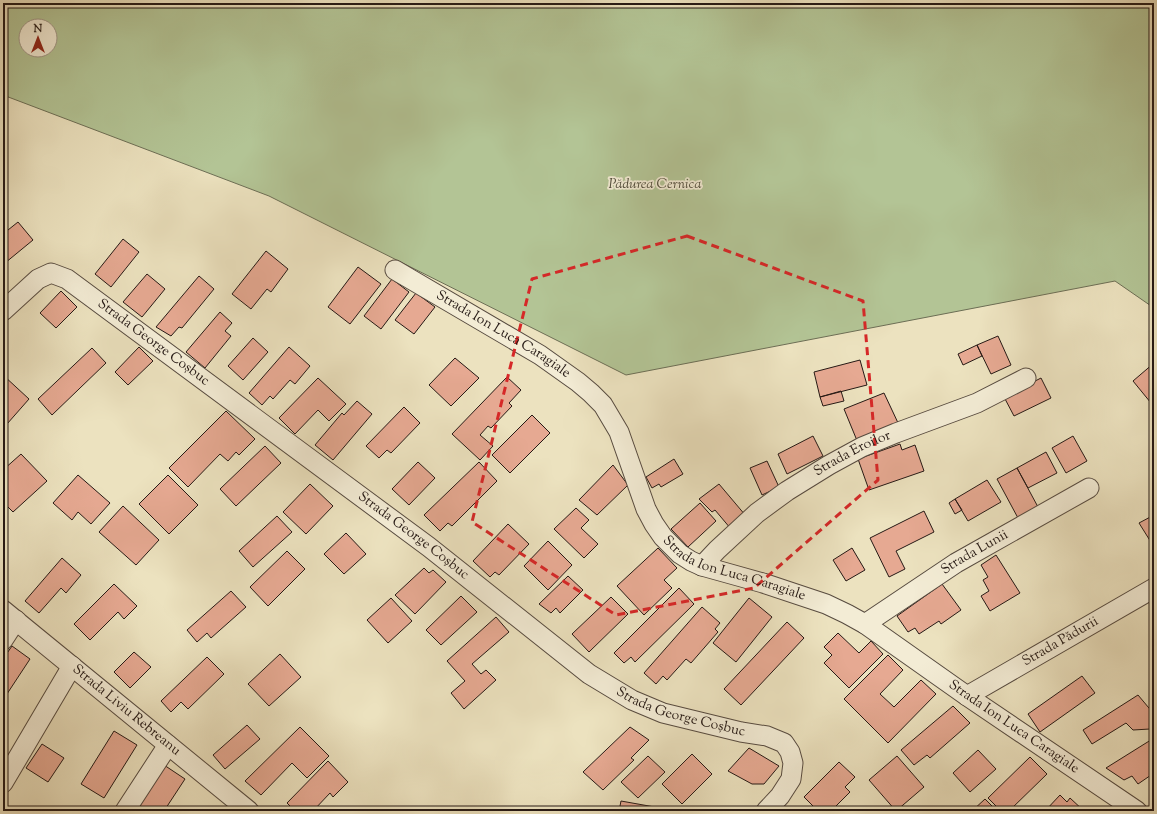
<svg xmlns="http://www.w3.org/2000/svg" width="1157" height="814" viewBox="0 0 1157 814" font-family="'Sorts Mill Goudy',serif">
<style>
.green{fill:#b3c495;stroke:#6c6e55;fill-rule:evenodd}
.building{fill:#e6a992;stroke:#251915}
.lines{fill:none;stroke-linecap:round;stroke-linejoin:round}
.minor-casing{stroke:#574b40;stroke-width:21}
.minor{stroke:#f3ecd5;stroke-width:19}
.marked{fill:none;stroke:#d62828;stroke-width:3;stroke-dasharray:8 5;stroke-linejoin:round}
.labels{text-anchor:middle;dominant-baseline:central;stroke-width:3.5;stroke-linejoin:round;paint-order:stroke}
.park-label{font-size:14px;font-style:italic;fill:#504c3b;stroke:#f3ecd5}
.street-label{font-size:14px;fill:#251915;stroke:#f3ecd5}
</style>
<rect width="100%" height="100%" fill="#ece2bf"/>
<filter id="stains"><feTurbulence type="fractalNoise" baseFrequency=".005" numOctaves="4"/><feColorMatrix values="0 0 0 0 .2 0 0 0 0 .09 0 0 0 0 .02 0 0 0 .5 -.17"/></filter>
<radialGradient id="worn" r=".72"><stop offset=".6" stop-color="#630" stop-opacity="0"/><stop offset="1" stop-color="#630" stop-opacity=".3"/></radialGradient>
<path class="green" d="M3 3H1154V308L1115 281 626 375 269 196 3 95ZM26 26H50V50H26Z"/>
<path class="building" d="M18 222 33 240 5 263 3 261V234Z
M123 239 139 252 111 287 95 274Z
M266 251 288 269 271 292 267 289 251 309 232 294Z
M358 267 381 284 350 324 328 307Z
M147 274 165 289 142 317 123 302Z
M199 276 214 289 182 328 179 327 171 336 156 327Z
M392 279 409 292 381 329 364 316Z
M61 291 77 307 56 328 40 313Z
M416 293 435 307 414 334 395 320Z
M220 312 232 323 225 331 231 336 205 368 186 352Z
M998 336 1011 365 991 374 977 345Z
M253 338 268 352 243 380 228 366Z
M977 345 982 356 963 365 958 354Z
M139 347 153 361 128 385 115 372Z
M289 347 310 366 295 384 290 380 273 399 270 396 262 405 249 393Z
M92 348 106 363 52 415 38 399Z
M455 358 479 378 451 406 429 385Z
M860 360 867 385 820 397 814 372Z
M1154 363V400L1151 403 1133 381Z
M3 375 29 399 7 424 3 420Z
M507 377 521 390 509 403 512 406 491 428 488 426 480 435 493 446 480 460 452 434Z
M318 378 346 404 329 421 318 410 295 434 279 418Z
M1041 378 1051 398 1014 416 1004 397Z
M841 391 844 401 823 406 820 397Z
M884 393 899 425 858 443 844 409Z
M357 401 372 414 333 460 315 445 342 413 344 415Z
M404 407 420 423 391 453 387 450 379 458 366 446Z
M226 411 255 439 239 455 236 452 228 461 220 454 188 487 169 468Z
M532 415 550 433 510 473 492 455Z
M813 436 823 456 787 474 778 454Z
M1073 436 1087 461 1066 473 1052 448Z
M900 444 902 450 915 445 924 471 869 490 858 459Z
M265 446 281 463 236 506 220 489Z
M1046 452 1057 473 1028 488 1017 468Z
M21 454 47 481 13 512 3 502V470Z
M674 459 683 474 661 487 659 484 652 488 646 477Z
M767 461 779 487 762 495 750 468Z
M418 462 435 478 409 505 392 489Z
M479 462 497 481 452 526 448 523 440 531 424 515Z
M613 465 628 485 597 515 579 500Z
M1017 468 1038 507 1018 518 997 479Z
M78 475 110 503 91 524 78 512 72 520 53 503Z
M168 475 198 505 169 534 139 504Z
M987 480 1001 502 968 521 955 499Z
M310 484 333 506 306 534 283 512Z
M719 484 746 516 731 529 715 510 712 512 699 499Z
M955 499 962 510 955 514 949 503Z
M700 503 716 521 688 547 671 529Z
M123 506 159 540 136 565 99 532Z
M576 508 589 520 581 528 598 544 584 558 554 529Z
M924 511 934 532 896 551 905 569 889 577 870 538Z
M1154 515V547L1139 523Z
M277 516 292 532 253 567 239 551Z
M508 524 529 544 499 575 495 572 490 577 473 561Z
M346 533 366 554 344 574 324 554Z
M548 541 572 565 548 590 524 566Z
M658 548 677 568 664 580 672 588 644 615 617 586Z
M852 548 865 570 846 581 833 560Z
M287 551 305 569 268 606 250 587Z
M996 555 1020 593 990 611 981 596 989 591 983 580 988 577 981 565Z
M62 558 81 575 66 593 61 588 39 613 25 601Z
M424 568 429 573 433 570 446 582 415 614 395 595Z
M568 576 583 590 560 613 556 608 551 613 539 604Z
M114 584 137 606 124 619 118 612 90 640 74 624Z
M942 584 961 610 941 624 939 621 919 634 915 628 908 632 897 616Z
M679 588 694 604 635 662 631 657 624 663 614 653Z
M231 591 246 607 211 638 207 633 197 642 187 630Z
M461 596 477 612 441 645 426 630Z
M611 597 628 614 589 652 572 634Z
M391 598 412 621 388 643 367 620Z
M749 598 772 617 736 662 713 643Z
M702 607 720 623 715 629 718 632 691 663 686 659 667 680 663 676 656 684 644 673Z
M496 617 509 632 472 664 481 674 486 670 496 680 464 709 451 693 465 681 447 661Z
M787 622 804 638 741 705 724 689Z
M838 633 859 653 871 641 883 654 849 688 824 663 832 655 824 647Z
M12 646 30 659 3 700V659Z
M134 652 151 667 130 688 114 672Z
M280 654 301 677 269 706 248 684Z
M888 655 903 670 880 694 894 707 921 680 936 694 888 743 844 699Z
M207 657 224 674 188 709 181 702 171 712 161 701Z
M1082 676 1095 693 1040 732 1028 714Z
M1138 695 1154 714V727L1150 729 1133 730 1126 723 1092 744 1083 730Z
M953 706 970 723 930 758 927 755 914 765 901 750Z
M247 725 260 739 225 769 213 755Z
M300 727 329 756 307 778 292 763 261 795 245 781Z
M630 727 649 740 631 758 634 760 603 790 583 772Z
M114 731 137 745 104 798 81 784Z
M1154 738V773L1138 784 1132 776 1124 780 1106 768Z
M42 744 64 758 48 782 26 768Z
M749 748 779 766 764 784H752L728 771Z
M978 750 996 769 970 792 953 773Z
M692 754 712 774 682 804 662 784Z
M648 756 665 772 638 798 621 782Z
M897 756 924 787 896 811 869 780Z
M1030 757 1047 774 1009 811H1001L988 798Z
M328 761 348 782 333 797 330 793 313 811H295L287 803Z
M839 762 855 777 845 787 850 792 831 811H818L804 797Z
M164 765 185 779 164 811H148L138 804Z
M1060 795 1067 802 1070 798 1084 811H1045Z
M985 799 997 811H972Z
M621 801 677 811H619Z"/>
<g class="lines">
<defs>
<g id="minor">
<path id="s1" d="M395 270 540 355 578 382 591 393 603 405 619 432 646 509 654 524 663 537 680 554 691 561 702 566 763 583 826 604 847 614 865 624 967 696 1137 811"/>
<path id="s2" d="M3 311 38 279 51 273 67 279 429 547 589 674 632 700 663 713 741 732 767 736 784 743 790 752 793 763 791 779 780 796 766 811"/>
<path id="s3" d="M702 566 717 550 757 513 787 491 829 465 862 447 896 433 977 403 1026 378"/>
<path id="s4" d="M3 610 249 811"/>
<path id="s5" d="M865 624 956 563 1089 488"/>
<path d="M3 640 16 620"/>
<path id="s6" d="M967 696 1154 588"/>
<path d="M3 783 72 666"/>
<path d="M125 811 168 745"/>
</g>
</defs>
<use href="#minor" class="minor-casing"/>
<use href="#minor" class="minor"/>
</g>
<path class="marked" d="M687 236 863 301 878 480 754 588 616 615 472 522 532 279Z"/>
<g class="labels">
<g class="park-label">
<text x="655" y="185">Pădurea Cernica</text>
</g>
<g class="street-label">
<text stroke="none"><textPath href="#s1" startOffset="126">Strada Ion Luca Caragiale</textPath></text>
<text stroke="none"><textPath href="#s2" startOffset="186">Strada George Coșbuc</textPath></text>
<text stroke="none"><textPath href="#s3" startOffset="189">Strada Eroilor</textPath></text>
<text stroke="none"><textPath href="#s2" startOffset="510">Strada George Coșbuc</textPath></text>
<text stroke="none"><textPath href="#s5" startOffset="131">Strada Lunii</textPath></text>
<text stroke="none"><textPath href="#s1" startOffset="474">Strada Ion Luca Caragiale</textPath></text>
<text stroke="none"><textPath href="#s6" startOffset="108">Strada Pădurii</textPath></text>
<text stroke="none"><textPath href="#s4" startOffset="159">Strada Liviu Rebreanu</textPath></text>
<text stroke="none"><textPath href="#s2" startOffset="834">Strada George Coșbuc</textPath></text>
<text stroke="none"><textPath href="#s1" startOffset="798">Strada Ion Luca Caragiale</textPath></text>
</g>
</g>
<rect width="1157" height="814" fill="none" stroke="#ece2bf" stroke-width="16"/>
<rect x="4" y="4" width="1149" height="806" fill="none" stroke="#251915" stroke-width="2"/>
<rect x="8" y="8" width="1141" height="798" fill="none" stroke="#251915"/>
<g transform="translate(38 38)"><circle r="19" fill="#f3ecd5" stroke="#a19888"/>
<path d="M0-3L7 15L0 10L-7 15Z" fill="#8f2418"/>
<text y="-6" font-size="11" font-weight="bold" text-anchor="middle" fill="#251915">N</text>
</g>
<rect width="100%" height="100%" filter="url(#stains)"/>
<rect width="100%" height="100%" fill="url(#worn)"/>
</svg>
